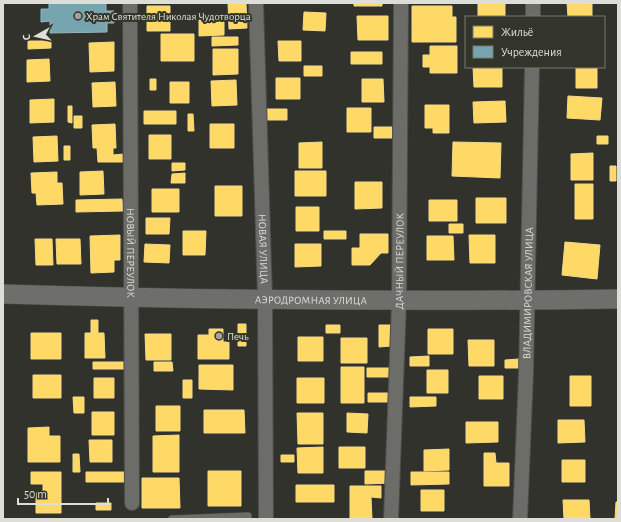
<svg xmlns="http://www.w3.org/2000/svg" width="621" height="522" viewBox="0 0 621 522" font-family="'Alegreya Sans',sans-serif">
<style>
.homes{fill:#ffd966;stroke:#f5da88}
.public{fill:#76a5af;stroke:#95b6bb}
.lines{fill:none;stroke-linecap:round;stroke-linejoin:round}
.lane-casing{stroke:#4d4d49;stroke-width:8}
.street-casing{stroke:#4d4d49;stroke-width:16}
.secondary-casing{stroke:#4d4d49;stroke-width:20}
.lane{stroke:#6c6c69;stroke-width:7}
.street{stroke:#6c6c69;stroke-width:14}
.secondary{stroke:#6e6e6a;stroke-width:19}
.poi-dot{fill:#a1a29c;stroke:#34352a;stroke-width:1.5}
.labels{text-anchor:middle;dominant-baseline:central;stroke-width:4;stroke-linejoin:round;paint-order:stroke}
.poi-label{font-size:11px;fill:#ddded7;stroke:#34352a;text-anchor:start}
.street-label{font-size:11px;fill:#ddded7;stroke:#34352a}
</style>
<rect width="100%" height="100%" fill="#32322d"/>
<path class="homes" d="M228 3H246L247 28 229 29Z
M354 3H382V6H354Z
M478 3H505V17H478Z
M567 3H592V17H568Z
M147 6H170V31H147Z
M412 6H452V17H456V42H412Z
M304 12 326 13 325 31 303 30Z
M357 16H388V40H358Z
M199 20H224V35L199 36Z
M161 34H194V61H161Z
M212 37H238V45L212 46Z
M28 41H51V48L28 49Z
M278 41H301V61H279Z
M114 42V71L90 72 89 43Z
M430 46H457V73H430V67H423V55H430Z
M213 49H238V74L213 75Z
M351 52H382V64H351Z
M49 59 50 81 27 82V60Z
M304 66H322V76H304Z
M473 67H502V87H474Z
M576 67H597V88H576Z
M276 78H300V99H276Z
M150 79H156V90H150Z
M362 79H383L384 102H362Z
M236 80 237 105 212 106 211 81Z
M115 82 116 106 93 107 92 83Z
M170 82H189V103H170Z
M568 96 602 98 600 120 567 118Z
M54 99V122L30 123V100Z
M505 101 506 122 474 123 473 102Z
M425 105H449V133H433V128H425Z
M68 106H72V123L68 122Z
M347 108H371V132H347Z
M264 109H287V120H264Z
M144 111H176V124H144Z
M188 114H193L194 131H188Z
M74 116H82V128H74Z
M115 124 116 148H113V155L124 154V162H98L97 148H93L92 125Z
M210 124H234V148H210Z
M374 127H392V138H374Z
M149 135H171V159H149Z
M57 136 58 161 34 162 33 137Z
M597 136H608V144H597Z
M322 142V168H299V143Z
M453 142 501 143 500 178 452 176Z
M64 146H70V160H64Z
M593 153V180H571V154Z
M172 163H185V170L172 171Z
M610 166H616V181H610Z
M103 171 104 194 80 195V172Z
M295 171H326V196H295Z
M57 172V183H62L63 204 37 205 36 193H32L31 173Z
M185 173V183H171L172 174Z
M355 182H382V208L355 209Z
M575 184H593V219H575Z
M215 186H242V216H215Z
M152 189H179V212H152Z
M476 198H506V223H476Z
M122 199 123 211 76 212V200Z
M429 200H457V221H429Z
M296 207H319V231H296Z
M146 218H170L169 234H146Z
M449 224H463V233H449Z
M183 231H206L205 255H183Z
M324 231H346V239H324Z
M360 234H388V253H381L370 265H352V248H360Z
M120 235V260H114V272L91 273 90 236Z
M469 235H495V263H470Z
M427 236H453L454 260H427Z
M35 239H52L53 265H36Z
M56 239H80L81 264H57Z
M565 242 600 245 597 279 562 275Z
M145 244 170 245 169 263 144 262Z
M295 244H321V266L295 267Z
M91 320H98V333H104L105 358H85V333H91Z
M238 324H246V346H238Z
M326 325H340V333H326Z
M379 325H391V346L379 347Z
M209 329H223V342H229V359H198V335H209Z
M428 329H453V354H428Z
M31 333H61V359H31Z
M145 334H171V360H146Z
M298 337H323V361H298Z
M341 338H367V363H341Z
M468 340H494V366H469Z
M429 356V366H410V357Z
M519 359V368H505V360Z
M93 362H124V369H93Z
M154 362H172L173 371H154Z
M199 365H233V390L199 389Z
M341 367H364V403H341Z
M367 368H391V377H367Z
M427 370H448V393H427Z
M33 375H61V398H33Z
M479 376H503V399H479Z
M570 376H591V406H570Z
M94 378H114V398H94Z
M297 378H324V403H297Z
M183 380H192V398H183Z
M368 393H391V402H368Z
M73 397H84V413H74Z
M410 397H436V406L410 407Z
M156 406H180V431H156Z
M204 410H244L245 433H204Z
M92 412H114V435H92Z
M297 413H323V444H298Z
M347 413 368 414 367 433 347 432Z
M558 420H584L585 442 558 443Z
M466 422H498V442L466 443Z
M49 427V436H60V462H28V428Z
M179 435V472H153V436Z
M89 440H112V462H90Z
M323 447V473H298L297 448Z
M339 447H365V468H339Z
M449 449V470L424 471V450Z
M484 453H495L496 463H509V486H484Z
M73 454H79L80 472H73Z
M281 455H294V462H281Z
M562 460H585V482H562Z
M208 471H241V506H208Z
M365 471H390V483L365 484Z
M31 472H61V513H36V493H43V484H31Z
M86 472H124V482H86Z
M411 472H449V484L411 485Z
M142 478H179L180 508H142Z
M296 485H334V502H296Z
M350 486H381V498L371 497 372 519H350Z
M421 490H444V511H421Z
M563 500H589L590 519H564Z
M616 502H618V519H615Z
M96 503H111V510H96Z"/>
<path class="public" d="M49 3H106V11H114V23H107V32L50 33V21L41 22V9H49Z"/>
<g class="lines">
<defs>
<path id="lane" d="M172 519 248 516"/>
<g id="street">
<path id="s1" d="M130 3 132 503"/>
<path id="s2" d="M256 3 265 298 266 519"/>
<path d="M533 17V3"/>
<path id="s3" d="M391 519 399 302 401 3"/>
<path id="s4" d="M520 519 526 373 532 67"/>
</g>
<g id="secondary">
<path id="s5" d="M3 294C208 300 413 302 618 299"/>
</g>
</defs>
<use href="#lane" class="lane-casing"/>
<use href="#street" class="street-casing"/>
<use href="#secondary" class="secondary-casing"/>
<use href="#lane" class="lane"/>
<use href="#street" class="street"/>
<use href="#secondary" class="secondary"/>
</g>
<g class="poi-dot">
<circle cx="78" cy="16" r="4"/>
<circle cx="219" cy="336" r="4"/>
</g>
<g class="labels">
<g class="poi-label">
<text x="86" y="16">Храм Святителя Николая Чудотворца</text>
<text x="227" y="336">Печь</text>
</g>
<g class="street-label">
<text stroke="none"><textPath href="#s2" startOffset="246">НОВАЯ УЛИЦА</textPath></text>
<text stroke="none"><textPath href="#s1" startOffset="250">НОВЫЙ ПЕРЕУЛОК</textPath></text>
<text stroke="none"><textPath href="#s3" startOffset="258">ДАЧНЫЙ ПЕРЕУЛОК</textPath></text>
<text stroke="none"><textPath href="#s4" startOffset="226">ВЛАДИМИРОВСКАЯ УЛИЦА</textPath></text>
<text stroke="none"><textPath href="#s5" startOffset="308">АЭРОДРОМНАЯ УЛИЦА</textPath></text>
</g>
</g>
<rect width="621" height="522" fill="none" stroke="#ddded7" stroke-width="8"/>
<rect x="465" y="16" width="140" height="52" fill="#34352a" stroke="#78796f"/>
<rect x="473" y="26" width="20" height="12" fill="#ffd966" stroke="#78796f"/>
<text x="501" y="36" font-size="12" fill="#ddded7">Жильё</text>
<rect x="473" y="46" width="20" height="12" fill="#76a5af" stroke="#78796f"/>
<text x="501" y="56" font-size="12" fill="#ddded7">Учреждения</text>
<g transform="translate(36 36) rotate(262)" stroke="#34352a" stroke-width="3" paint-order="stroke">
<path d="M0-3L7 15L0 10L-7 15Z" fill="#ddded7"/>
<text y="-6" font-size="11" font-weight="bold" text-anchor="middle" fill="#ddded7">С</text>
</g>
<path d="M18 498v6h90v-6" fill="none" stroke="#ddded7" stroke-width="2"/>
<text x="24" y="498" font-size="12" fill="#ddded7" stroke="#34352a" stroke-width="3" paint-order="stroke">50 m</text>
</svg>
